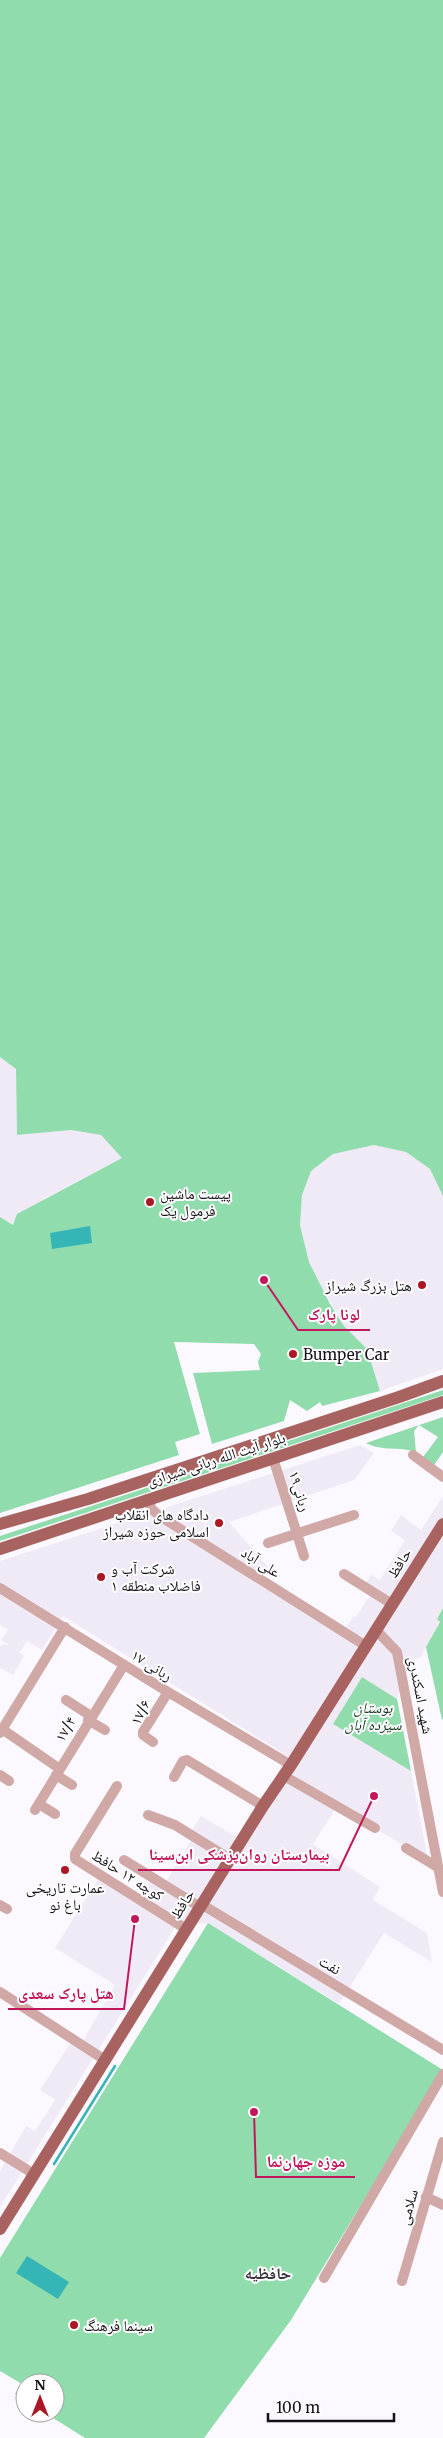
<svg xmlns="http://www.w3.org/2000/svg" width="443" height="2438" viewBox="0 0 443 2438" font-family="Merriweather,'Noto Naskh Arabic',serif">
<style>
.built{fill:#f0eaf7}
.green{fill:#90dcac}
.water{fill:#35b5b6}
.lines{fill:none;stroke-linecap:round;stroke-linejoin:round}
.stream{stroke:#35b5b6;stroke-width:2.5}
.minor{stroke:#d0a8a5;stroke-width:10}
.major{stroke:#a8625f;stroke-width:12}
.poi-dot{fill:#ab1724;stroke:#fff;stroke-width:2}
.labels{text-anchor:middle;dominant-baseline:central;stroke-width:4;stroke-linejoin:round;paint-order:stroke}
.poi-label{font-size:15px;fill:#141116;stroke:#fff;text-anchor:start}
.street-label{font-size:15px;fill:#141116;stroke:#fff}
.park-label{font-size:15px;font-style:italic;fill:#133621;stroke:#fff}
.neighbourhood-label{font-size:16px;font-weight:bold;fill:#3a3340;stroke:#fff}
.leader{fill:none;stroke:#c2185b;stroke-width:2}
.callout-dot{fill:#c2185b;stroke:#fff;stroke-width:2}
.callout-label{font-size:16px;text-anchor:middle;font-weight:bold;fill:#c2185b;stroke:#fff;stroke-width:4;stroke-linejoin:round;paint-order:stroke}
</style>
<rect width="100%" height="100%" fill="#fbf8ff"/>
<path class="built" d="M0 1057 16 1069 17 1135 71 1130 101 1135 122 1158 45 1198 13 1225 0 1217Z
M375 1145 406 1152 430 1169 443 1196V1369L380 1391 367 1349 344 1326 320 1285 309 1262 300 1225 302 1195 311 1171 333 1154Z
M360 1445 374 1453 354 1480 229 1522 269 1568 264 1576 346 1627 354 1616 356 1617 371 1594 365 1584 371 1575 380 1580 405 1540 391 1531 401 1515 421 1530 443 1496V1608L437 1619 440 1621 421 1657 407 1663 397 1699 362 1677 333 1724 411 1771 428 1860 378 1830 380 1826 340 1802 313 1844 380 1887 373 1900 427 1933 432 1962 384 1933 339 2004 208 1923 176 1926 0 2207V2171L26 2126 35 2131 55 2100 40 2090 69 2045 84 2039 115 1985 55 1948 98 1879 137 1902 150 1882 167 1880 194 1836 190 1833 201 1816 243 1841 294 1760 63 1616 42 1650 27 1641 20 1652 13 1647 24 1656 13 1675 0 1668V1646L4 1644 9 1645 1 1640 8 1630 0 1625V1561Z"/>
<path class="green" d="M0 0H443V1196L430 1169 406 1152 374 1145 333 1154 311 1171 302 1195 300 1225 309 1262 330 1304 344 1326 367 1349 380 1391 322 1406 320 1402 307 1411 290 1400 284 1421 212 1444 193 1373 260 1370 258 1362 261 1354 254 1344 174 1342 200 1434 175 1442 179 1455 0 1513V1217L13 1225 17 1214 122 1158 101 1135 71 1130 17 1135 16 1069 0 1057Z
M443 1390V1395L0 1541V1536Z
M443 1417V1452L434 1465 423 1457 438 1437 419 1425 414 1431 416 1452C397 1446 384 1452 366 1443Z
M443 1608V1719L442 1720 426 1647 440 1622 437 1619Z
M362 1677 397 1699 411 1771 333 1724Z
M208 1923 443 2070 291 2320 204 2438H85L45 2413H55V2383H25V2400L15 2394 22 2384 0 2371V2258Z"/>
<path class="water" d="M90 1226 92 1243 52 1249 50 1233Z
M27 2256 69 2282 58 2299 16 2273Z"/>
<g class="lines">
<path class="stream" d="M54 2164 115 2066"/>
<path class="minor" d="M413 1455 443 1477
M273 1458 304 1556
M147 1499 152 1509 158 1515 366 1646
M268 1543 354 1515
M344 1574 392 1604
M0 1588 168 1692 291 1765
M376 1630 397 1652 443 1892
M66 1700 91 1716
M88 1720 105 1730
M2 1729 60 1769
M0 1733 65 1627
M153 1742 143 1735V1732L168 1692
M0 1775 9 1781
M56 1775 72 1785
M284 1776 375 1828
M174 1777 183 1761 187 1760 263 1806
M117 1786 75 1854V1859L186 1929
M39 1804 55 1814
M35 1810 124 1665
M148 1815 175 1825 230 1859
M406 1848 439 1868
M124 1860 200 1907
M201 1904 443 2050
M0 1905 7 1909
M0 1992 105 2060
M0 2153 34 2174
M426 2197 443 2205
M324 2278 443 2074
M402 2281 443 2142"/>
<path class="major" d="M0 1524 88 1499 399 1397 443 1381
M0 1549 443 1402
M0 2229 263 1806 291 1765 443 1524"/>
</g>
<g class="poi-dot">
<circle cx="150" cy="1202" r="5"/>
<circle cx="422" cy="1285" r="5"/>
<circle cx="293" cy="1354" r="5"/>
<circle cx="219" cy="1523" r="5"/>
<circle cx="101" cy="1577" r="5"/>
<circle cx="65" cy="1870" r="5"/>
<circle cx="74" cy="2325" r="5"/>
</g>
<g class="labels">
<g class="poi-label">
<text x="160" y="1193">پیست ماشین<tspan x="160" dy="17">فرمول یک</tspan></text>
<text x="412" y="1285" text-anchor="end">هتل بزرگ شیراز</text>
<text x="303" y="1354">Bumper Car</text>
<text x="209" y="1514" text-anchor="end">دادگاه های انقلاب<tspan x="209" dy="17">اسلامی حوزه شیراز</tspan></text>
<text x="111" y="1568">شرکت آب و<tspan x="111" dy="17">فاضلاب منطقه ۱</tspan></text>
<text x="65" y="1887" text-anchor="middle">عمارت تاریخی<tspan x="65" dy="17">باغ نو</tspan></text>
<text x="84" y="2325">سینما فرهنگ</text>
</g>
<g class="street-label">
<text transform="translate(216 1459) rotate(-18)">بلوار آیت الله ربانی شیرازی</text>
<text transform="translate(300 1491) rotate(73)">ربانی۱۹</text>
<text transform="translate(261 1562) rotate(32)">علی آباد</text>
<text transform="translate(399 1563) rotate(-58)">حافظ</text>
<text transform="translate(152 1665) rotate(32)">ربانی ۱۷</text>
<text transform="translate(421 1695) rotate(79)">شهید اسکندری</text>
<text transform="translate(140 1712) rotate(-63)">۱۷/۶</text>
<text transform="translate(65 1729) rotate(-60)">۱۷/۴</text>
<text transform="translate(128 1875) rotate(32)">کوچه ۱۲ حافظ</text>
<text transform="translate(182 1904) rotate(-58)">حافظ</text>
<text transform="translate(330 1965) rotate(31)">نفت</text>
<text transform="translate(408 2207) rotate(-74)">سلامی</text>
</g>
<g class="park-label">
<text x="373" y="1707">بوستان<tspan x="373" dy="17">سیزده آبان</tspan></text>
</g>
<g class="neighbourhood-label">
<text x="268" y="2273">حافظیه</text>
</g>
</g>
<path class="leader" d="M264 1280L298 1330H370M374 1796L339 1870H138M135 1919L124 2009H8M254 2112L256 2177H355"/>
<g class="callout-dot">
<circle cx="264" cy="1280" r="5"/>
<circle cx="374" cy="1796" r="5"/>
<circle cx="135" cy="1919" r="5"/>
<circle cx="254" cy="2112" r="5"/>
</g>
<g class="callout-label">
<text x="334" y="1320">لونا پارک</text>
<text x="239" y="1860">بیمارستان روان‌پزشکی ابن‌سینا</text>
<text x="66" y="1999">هتل پارک سعدی</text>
<text x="306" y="2167">موزه جهان‌نما</text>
</g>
<g transform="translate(40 2398)"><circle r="24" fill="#ffffff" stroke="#a1a0a2"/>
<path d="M0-4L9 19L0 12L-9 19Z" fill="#ab1724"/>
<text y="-8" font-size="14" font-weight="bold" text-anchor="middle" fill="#141116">N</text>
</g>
<path d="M268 2413v8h126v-8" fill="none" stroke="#141116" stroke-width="2.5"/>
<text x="276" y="2413" font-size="15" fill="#141116" stroke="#ffffff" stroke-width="4" paint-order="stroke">100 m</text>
</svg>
